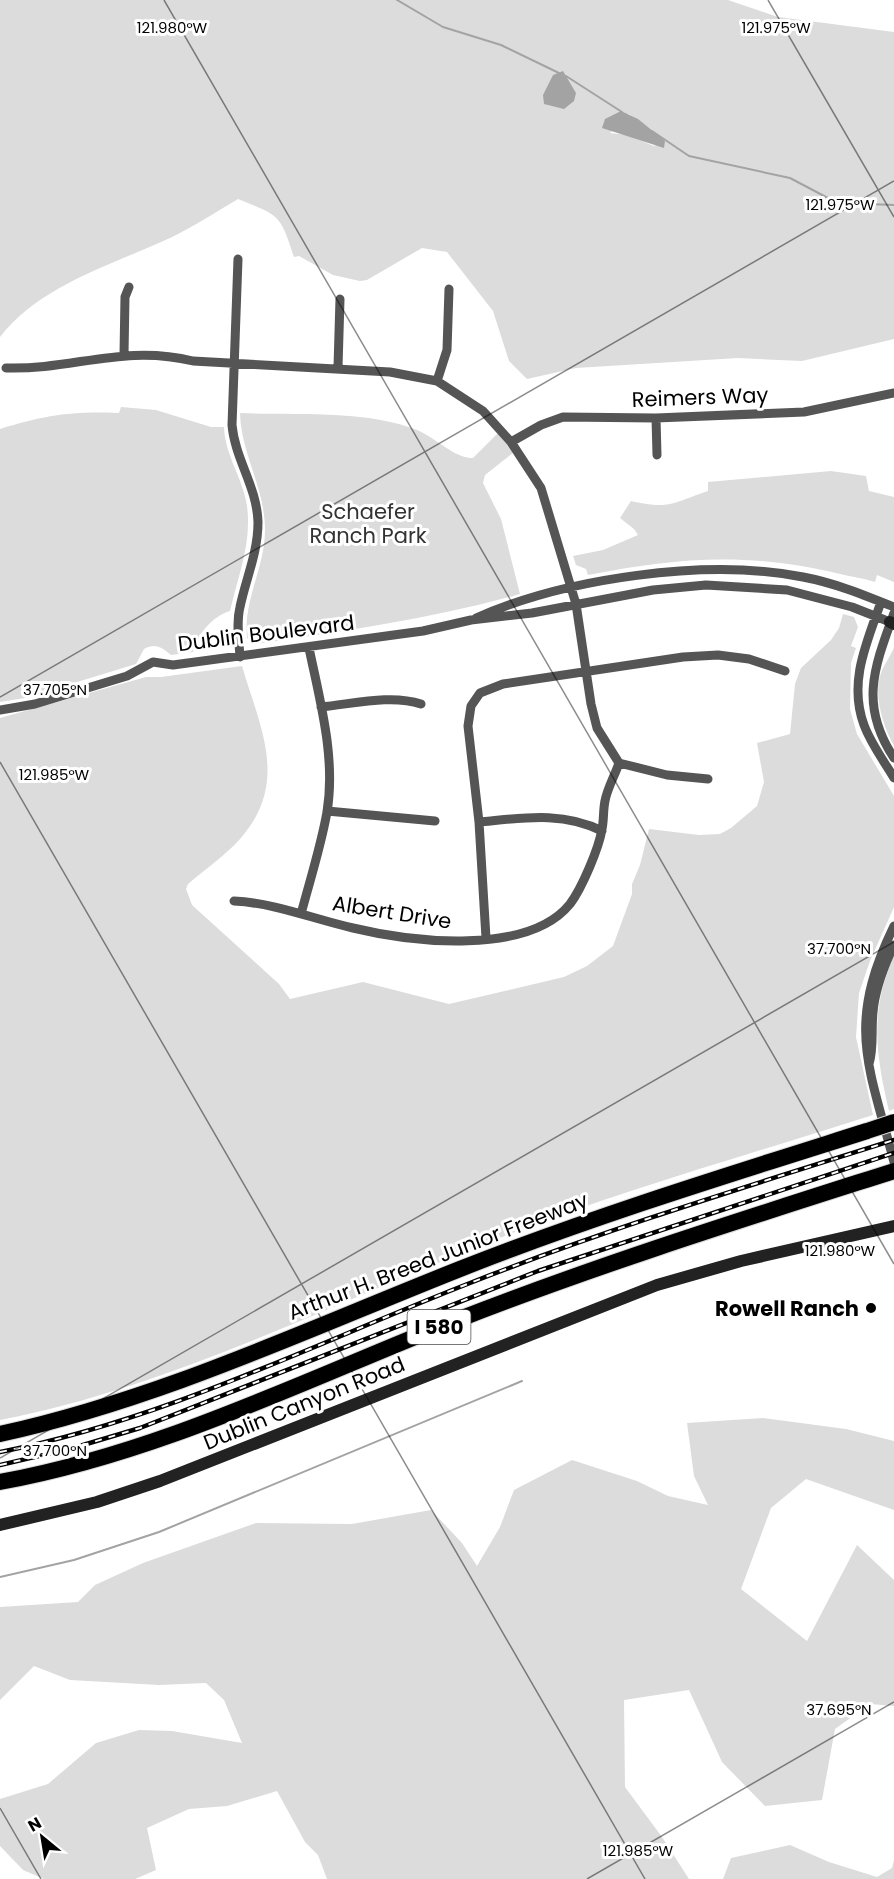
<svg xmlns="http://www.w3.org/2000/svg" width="894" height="1879" viewBox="0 0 894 1879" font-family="Poppins,sans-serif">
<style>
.green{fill:#dcdcdc;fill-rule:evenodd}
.water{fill:#a3a3a3}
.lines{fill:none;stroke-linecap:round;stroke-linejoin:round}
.stream{stroke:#a3a3a3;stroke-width:2}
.highway-casing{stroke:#dbdbdb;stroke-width:18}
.street{stroke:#555;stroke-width:9}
.secondary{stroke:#222;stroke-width:12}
.highway{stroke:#000;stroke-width:16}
.rail-casing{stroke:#000;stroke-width:4.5}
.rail{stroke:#fff;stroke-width:2;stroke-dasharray:7;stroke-linecap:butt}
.highway-bridge-casing{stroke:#dbdbdb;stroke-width:18;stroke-linecap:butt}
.highway-bridge{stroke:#000;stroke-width:16}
.ticks{fill:none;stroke:#000;stroke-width:1.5;stroke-opacity:0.45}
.poi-dot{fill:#000;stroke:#fff;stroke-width:2}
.labels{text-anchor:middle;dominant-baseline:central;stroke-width:6;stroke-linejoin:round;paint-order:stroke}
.shield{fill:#fff;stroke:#4c4c4c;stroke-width:1.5}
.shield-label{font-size:20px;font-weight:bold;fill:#000}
.street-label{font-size:21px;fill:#000;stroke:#fff}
.park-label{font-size:21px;fill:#333;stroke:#fff}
.poi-label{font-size:21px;font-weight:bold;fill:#000;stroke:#fff;text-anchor:end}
.ticks-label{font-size:15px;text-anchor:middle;fill:#000;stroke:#fff;stroke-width:6;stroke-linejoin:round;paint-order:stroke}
</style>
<rect width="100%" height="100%" fill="#fff"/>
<path class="green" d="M0 0H728L778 17 894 32V339L802 361 738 358 576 368 527 379 509 361 493 311 447 252 422 248 367 280 360 281 333 275 299 256 294 257C280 214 280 216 238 199 216 212 193 227 170 238 112 265 40 285 0 337ZM629 114 665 141 654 146 627 135 610 133Z
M121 407 156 410 211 427H224C225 456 243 478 247 506 252 543 238 576 230 611 213 616 197 634 193 652L171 655C161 647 156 643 144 649L136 664 25 698 0 702V429C45 415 72 411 119 413Z
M240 413C292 415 370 410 417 430 435 437 455 459 473 458L498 433 514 452 485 475 483 483 501 519 520 594C434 618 346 631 256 644L247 638C243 600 265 568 265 530 265 488 241 454 240 413Z
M831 471 866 476 869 491 894 497V582L877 575 875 582C863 578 852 577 840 574 748 552 679 557 588 575L586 569 576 565 573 556 603 550 638 535 634 529 620 518 631 501C670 510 672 503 708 491V482Z
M843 614 854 617 858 627 851 646 856 648 851 663 850 709 857 734 894 796V907L870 961 859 993 856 1037 873 1115C752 1154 629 1188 510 1234 343 1298 176 1386 0 1420V718L146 677H161L242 666C260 728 290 782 240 839 225 856 205 869 188 884L186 889 192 905 279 984 290 999 363 982 449 1004 564 977 587 966 613 946 632 894V884L640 865 649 829 699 835 720 834 731 828 757 806 764 782 757 743 790 734 795 684 801 668 831 640 839 628Z
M894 647V746C883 726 873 695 881 673 884 664 891 656 894 647Z
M894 956V1109L889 1111C876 1055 869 1011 894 956Z
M763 1418 846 1429 894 1441V1510L806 1479 771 1508 741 1589 807 1641 857 1545 894 1580V1706L870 1704 835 1729 822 1800 765 1806 722 1762 689 1690 624 1700 625 1787 662 1837 689 1879H327L318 1855 305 1842 277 1791 227 1806 189 1809 147 1828 156 1870 135 1879H44L23 1870 0 1846V1799L48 1784 96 1743 139 1730 172 1731 242 1743 224 1700 206 1683 159 1685 70 1680 34 1666 0 1700V1607L78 1602 95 1585 143 1563 256 1523 352 1524 431 1510 462 1543 477 1566 500 1527 514 1490 572 1460 637 1481 668 1496 708 1505 694 1476 687 1423Z
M790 1845 829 1862 877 1877 892 1868 894 1860V1879H723L731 1858Z"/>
<path class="water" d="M563 71 576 93 574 101 564 109 544 104 543 95 553 75Z
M621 111 638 119 665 141 664 148 602 128 605 119Z"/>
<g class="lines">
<path class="stream" d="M397 0 443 27 501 45 561 74
M566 76 622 112
M652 131 689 156 790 178 826 197 842 203 894 205
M0 1577 74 1560 159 1532 522 1381"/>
<defs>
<path id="highway" d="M0 1434C160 1399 308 1329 460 1269 594 1216 731 1174 867 1131
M0 1482C160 1453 307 1379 457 1320 600 1264 747 1218 894 1171"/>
</defs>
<use href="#highway" class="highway-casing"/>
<path class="street" d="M238 259 232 425C235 459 257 487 258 522 258 553 246 578 240 607 236 623 239 640 240 657
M124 354 125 297 129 287
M338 367 340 299
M6 368C73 370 123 344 193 361L390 372 437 381 483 411 511 442 541 488 576 604 591 704 597 728 619 763
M437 381 447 350 449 289
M656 418 657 455
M511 442 541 425 563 417 656 418 804 412 894 393
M881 602C867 642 848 682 864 725 871 744 884 761 894 778
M894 613C874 668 859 705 894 758
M476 618C566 578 706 558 803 577 835 583 864 595 894 607
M321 707C353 704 391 694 421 704
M0 710 35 704 127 676 153 662 173 665 423 631 471 620 532 613 653 590 706 585 787 590 852 607 890 622
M619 763 667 775 708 779
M327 811 435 821
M479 822C522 818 563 811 602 831
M234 901C275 903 313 919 353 928 411 942 528 956 570 904 582 888 599 848 602 829 604 820 603 810 605 801 607 789 615 775 619 763
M301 914C310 880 321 846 327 812 336 758 320 701 309 648
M894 926C846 1025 868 1063 894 1162
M486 938 479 822 468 726 471 706 480 693 503 684 683 657 718 655 749 659 785 671
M869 1064C874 1048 871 1030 873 1012 875 989 884 966 894 945"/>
<path class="secondary" d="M890 622 894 624
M0 1525 97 1502 160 1481 657 1285 741 1261 894 1226"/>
<use href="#highway" class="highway"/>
<defs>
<path id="rail" d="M0 1452C164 1420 316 1343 470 1283 609 1228 752 1185 894 1140
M0 1465 73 1448 140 1428 538 1271 894 1153"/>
</defs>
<use href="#rail" class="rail-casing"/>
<use href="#rail" class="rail"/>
<defs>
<path id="highway-bridge" d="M867 1131 894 1122"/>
</defs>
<use href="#highway-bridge" class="highway-bridge-casing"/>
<use href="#highway-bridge" class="highway-bridge"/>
</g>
<path class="ticks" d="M164 0 894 1264M768 0 894 217M0 697 894 181M0 762 645 1879M0 1458 894 942M0 1808 41 1879M587 1879 894 1702"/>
<circle class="poi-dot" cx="871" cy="1308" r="6"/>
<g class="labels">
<rect class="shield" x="407.5" y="1310" width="63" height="34" rx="4.5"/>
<g class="shield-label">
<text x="439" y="1327">I 580</text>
</g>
<g class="street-label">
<text transform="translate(700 397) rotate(-2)">Reimers Way</text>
<text transform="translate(266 633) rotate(-7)">Dublin Boulevard</text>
<text transform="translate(392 912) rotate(9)">Albert Drive</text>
<text transform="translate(438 1256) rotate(-21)">Arthur H. Breed Junior Freeway</text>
<text transform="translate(304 1403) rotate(-22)">Dublin Canyon Road</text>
</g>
<g class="park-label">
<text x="368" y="511">Schaefer<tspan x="368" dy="24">Ranch Park</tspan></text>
</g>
<g class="poi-label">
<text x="859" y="1308">Rowell Ranch</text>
</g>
</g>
<g class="ticks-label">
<text x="172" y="33">121.980°W</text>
<text x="776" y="33">121.975°W</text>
<text x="840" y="210">121.975°W</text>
<text x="55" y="695">37.705°N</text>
<text x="54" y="780">121.985°W</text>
<text x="839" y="954">37.700°N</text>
<text x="840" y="1256">121.980°W</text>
<text x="55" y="1456">37.700°N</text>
<text x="839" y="1715">37.695°N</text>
<text x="638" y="1856">121.985°W</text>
</g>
<g transform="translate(42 1837) rotate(330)" stroke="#ffffff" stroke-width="4.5" paint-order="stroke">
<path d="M0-4.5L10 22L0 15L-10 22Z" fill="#000000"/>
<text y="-9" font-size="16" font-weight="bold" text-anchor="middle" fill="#000000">N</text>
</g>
</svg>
